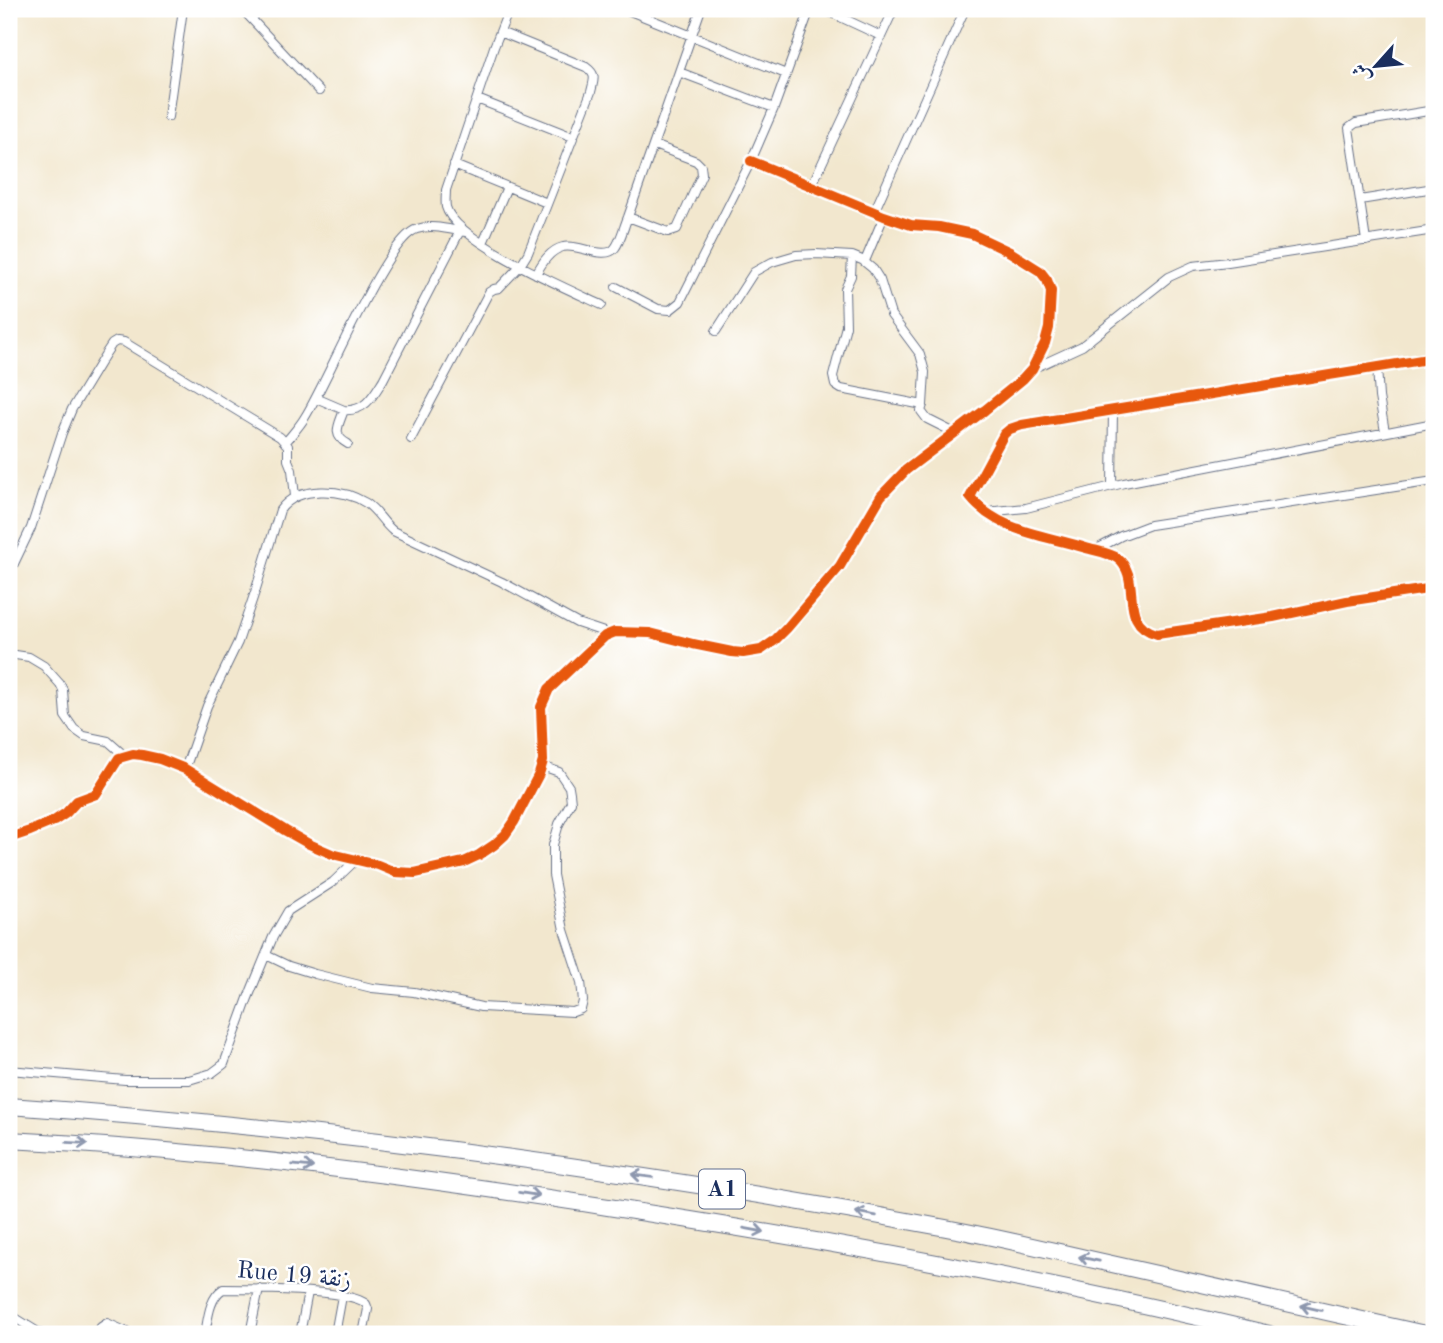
<svg xmlns="http://www.w3.org/2000/svg" width="1443" height="1343" viewBox="0 0 1443 1343" font-family="'Old Standard TT',Amiri,serif">
<style>
.lines{fill:none;stroke-linecap:round;stroke-linejoin:round}
.minor-casing{stroke:#666f85;stroke-width:10}
.motorway-casing{stroke:#666f85;stroke-width:18}
.minor{stroke:#fff;stroke-width:8}
.motorway{stroke:#fff;stroke-width:16}
.cycleway-casing{stroke:#fff;stroke-width:15}
.cycleway{stroke:#e8590c;stroke-width:10}
.oneway{stroke:#8d97ae}
.labels{text-anchor:middle;dominant-baseline:central;stroke-width:5;stroke-linejoin:round;paint-order:stroke}
.shield{fill:#fff;stroke:#5f6d8e;stroke-width:2}
.shield-label{font-size:23px;font-weight:bold;fill:#1b2f5e}
.street-label{font-size:24px;fill:#1b2f5e;stroke:#fff}
</style>
<rect width="100%" height="100%" fill="#fff"/>
<filter id="ink" filterUnits="userSpaceOnUse"><feTurbulence type="fractalNoise" baseFrequency=".0143" numOctaves="2"/><feDisplacementMap in="SourceGraphic" scale="14" xChannelSelector="R" yChannelSelector="G"/><feConvolveMatrix kernelMatrix="1 2 1 2 8 2 1 2 1" color-interpolation-filters="sRGB"/></filter>
<filter id="wash" filterUnits="userSpaceOnUse"><feTurbulence type="fractalNoise" baseFrequency=".00686" numOctaves="4" result="noise"/><feDisplacementMap in="SourceGraphic" scale="28" xChannelSelector="R" yChannelSelector="G"/><feGaussianBlur stdDeviation="1.57" result="paint"/><feColorMatrix in="noise" values="0 0 0 0 0 0 0 0 0 0 0 0 0 0 0 0 0 1.4 0 .05"/><feComposite in="paint" operator="in"/></filter>
<g filter="url(#wash)">
<rect width="100%" height="100%" fill="#f2e7ce"/>
</g>
<g filter="url(#ink)">
<g class="lines">
<defs>
<path id="minor" d="M242 9 319 91
M509 9 494 47 446 190C446 195 445 202 446 207 455 241 570 290 602 305
M625 9 786 74
M823 9 881 36
M679 72 774 108
M477 99 573 137
M168 117 183 9
M454 165 547 203
M811 187 894 9
M1360 200 1434 188
M874 212 965 9
M628 217 668 232 677 229 702 174 701 166 696 161 654 145
M1366 241 1349 128 1356 123 1434 110
M483 243 507 187
M852 256 851 276 845 289 846 326 833 376 835 385 841 389 923 405
M865 261 884 216
M536 274C542 263 550 250 563 247 578 243 605 261 615 248 621 240 624 226 628 217L701 9
M616 287 658 309 670 310 680 302 751 161 774 108 810 9
M716 331 754 272 772 262 796 255 816 254 852 256 862 260 873 269 880 280 891 315 920 354 925 372 923 405 921 411 927 419 955 433
M1434 358 1022 425 1010 429 1004 434 970 497C998 532 1045 535 1086 548 1096 551 1109 553 1117 558 1144 578 1116 623 1157 634L1273 617 1347 601 1434 588
M1377 367 1379 397 1385 432
M1032 369 1082 346 1169 277 1193 266 1228 262 1434 230
M316 398 344 410
M411 439 489 292 494 289 499 288 520 266 528 253 591 92C594 79 597 75 586 67L500 32
M285 443C292 434 300 426 305 417 327 383 386 238 417 229 432 224 451 230 466 232
M348 444C331 435 339 425 344 410 365 412 373 396 383 380L460 231
M1112 486 1113 410
M986 512 1026 508 1124 483 1434 423
M1095 550 1121 536 1150 525 1434 481
M9 574 31 528 62 433 72 409 106 353 112 344 117 341 124 342 280 437 288 446V460L292 470 295 496
M9 654 29 657 44 666 60 684 63 690 65 716 74 729 84 736 108 741 125 756
M185 769 207 706 238 642 255 592 280 510C298 485 342 488 366 503 377 510 383 523 393 531L502 582 577 623 610 634
M9 838 30 831 54 821 66 813 77 801 96 794 119 758 133 754 142 755 160 759 185 769 286 831 309 844 332 854 378 865 395 872 415 873 464 862 479 855 494 845 505 835 514 822 539 774 543 761 541 707 549 689 605 636 615 632 650 633 693 644 732 652 743 653 761 650 774 641 787 628 840 566 881 496 906 470 985 410 1023 379 1032 369 1045 343 1049 328 1051 291 1047 280 1040 271 1032 266 1010 252 972 234 939 227 911 225 884 216 751 161
M266 955 289 966 315 974 372 988 414 992 481 1007 573 1012 581 1009 583 1001 581 982 564 930 553 875V845L559 824 571 802 570 793 569 787 559 772 542 766
M9 1070 125 1080H189L212 1073 224 1064 248 998 273 937 288 911 333 882 356 860
M9 1314 41 1334
M94 1334 101 1327 107 1323 132 1334
M205 1334C208 1319 209 1298 223 1289 246 1289 352 1289 366 1304 367 1306 367 1307 368 1309L363 1334
M250 1334 259 1289
M300 1334 308 1292
M335 1334 342 1296"/>
<path id="motorway" d="M9 1106C323 1128 636 1170 946 1228 996 1237 1045 1249 1094 1260 1205 1284 1315 1309 1425 1334
M9 1140C209 1150 409 1176 608 1207 829 1241 1050 1281 1269 1334"/>
</defs>
<use href="#minor" class="minor-casing"/>
<use href="#motorway" class="motorway-casing"/>
<use href="#minor" class="minor"/>
<use href="#motorway" class="motorway"/>
<defs>
<path id="cycleway" d="M1434 358 1022 425 1010 429 1004 434 970 497C998 532 1045 535 1086 548 1096 551 1109 553 1117 558 1144 578 1116 623 1157 634L1273 617 1347 601 1434 588
M9 838 30 831 54 821 66 813 77 801 96 794 119 758 133 754 142 755 160 759 185 769 286 831 309 844 332 854 378 865 395 872 415 873 464 862 479 855 494 845 505 835 514 822 539 774 543 761 541 707 549 689 605 636 615 632 650 633 693 644 732 652 743 653 761 650 774 641 787 628 840 566 881 496 906 470 985 410 1023 379 1032 369 1045 343 1049 328 1051 291 1047 280 1040 271 1032 266 1010 252 972 234 939 227 911 225 884 216 751 161"/>
</defs>
<use href="#cycleway" class="cycleway-casing"/>
<use href="#cycleway" class="cycleway"/>
</g>
<defs><path id="oneway-shaft" d="M-6 0H5M1.5-3L5.5 0L1.5 3" fill="none" stroke-width="1.6" stroke-linecap="round" stroke-linejoin="round" transform="scale(1.75)"/></defs>
<g class="oneway">
<use href="#oneway-shaft" transform="translate(77 1143) rotate(3)"/>
<use href="#oneway-shaft" transform="translate(303 1166) rotate(6)"/>
<use href="#oneway-shaft" transform="translate(642 1176) rotate(-172)"/>
<use href="#oneway-shaft" transform="translate(529 1194) rotate(9)"/>
<use href="#oneway-shaft" transform="translate(866 1214) rotate(-170)"/>
<use href="#oneway-shaft" transform="translate(754 1230) rotate(10)"/>
<use href="#oneway-shaft" transform="translate(1089 1259) rotate(-168)"/>
<use href="#oneway-shaft" transform="translate(1311 1308) rotate(-167)"/>
</g>
</g>
<g class="labels">
<rect class="shield" x="699" y="1169.5" width="46" height="39" rx="5"/>
<g class="shield-label">
<text x="722" y="1189">A1</text>
</g>
<g class="street-label">
<text transform="translate(294 1276) rotate(5)">Rue 19 زنقة</text>
</g>
</g>
<rect width="1443" height="1343" fill="none" stroke="#fff" stroke-width="35"/>
<g transform="translate(1376 66) rotate(243)" stroke="#ffffff" stroke-width="5" paint-order="stroke">
<path d="M0-5L12 26L0 18L-12 26Z" fill="#1b2f5e"/>
<text y="-10" font-size="19" font-weight="bold" text-anchor="middle" fill="#1b2f5e">ش</text>
</g>
</svg>
